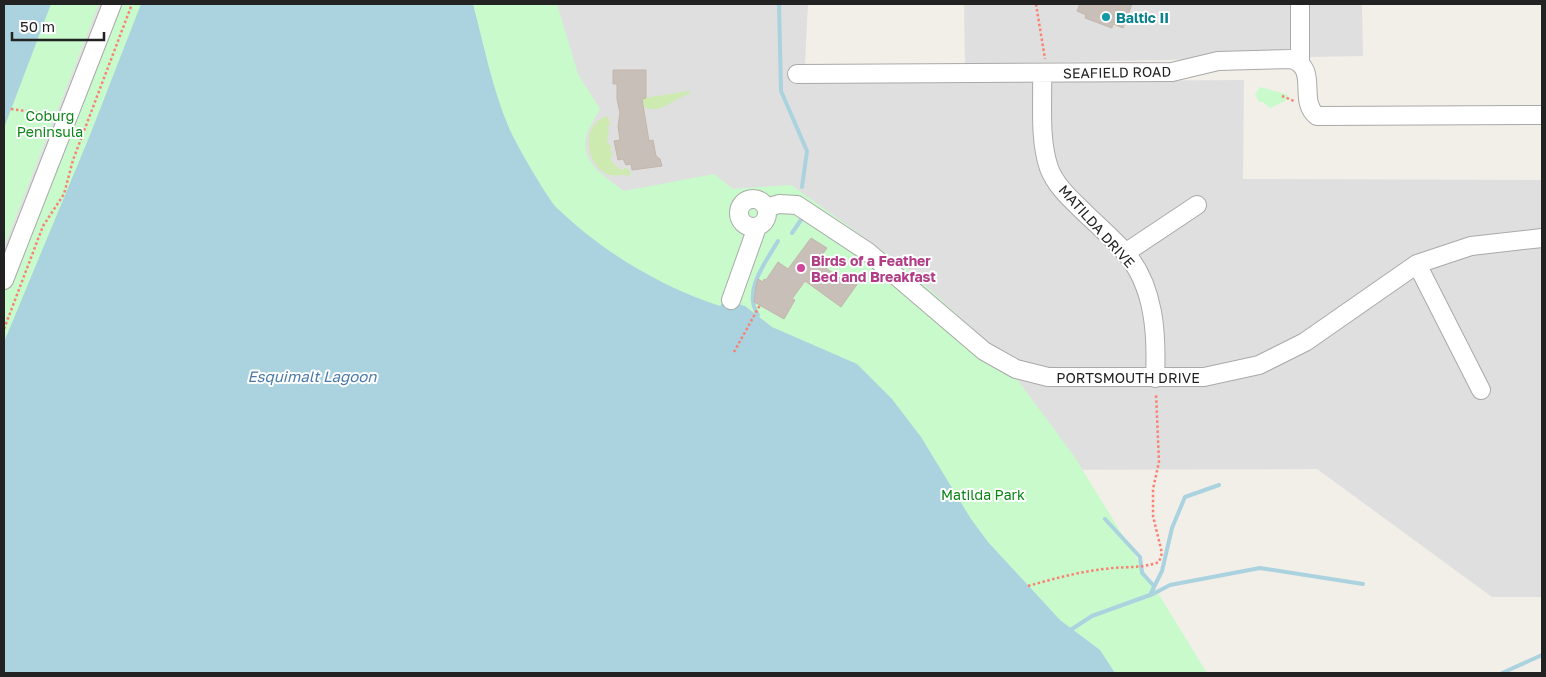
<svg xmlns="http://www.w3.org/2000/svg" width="1546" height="677" viewBox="0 0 1546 677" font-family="'Golos Text',sans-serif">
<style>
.residential{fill:#e0dfdf}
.grass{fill:#cdebb0}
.park{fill:#c8facc}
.parking{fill:#e2e2e2}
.water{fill:#aad3df}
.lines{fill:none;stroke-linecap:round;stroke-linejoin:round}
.stream{stroke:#aad3df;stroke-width:4}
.building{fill:#c7bfb8;stroke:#c4b6ab}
.minor-casing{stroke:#a9a9a9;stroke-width:20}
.path{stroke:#fa8072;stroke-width:2.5;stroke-dasharray:2.5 2.5;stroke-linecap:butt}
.minor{stroke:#fff;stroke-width:18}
.culture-dot{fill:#0f9aa8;stroke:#fff;stroke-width:2}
.hotel-dot{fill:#d1479c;stroke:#fff;stroke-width:2}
.labels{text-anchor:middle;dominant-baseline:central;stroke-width:4;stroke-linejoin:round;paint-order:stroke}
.culture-label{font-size:14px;font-weight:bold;fill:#0d838f;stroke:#fff;text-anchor:start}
.street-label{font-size:14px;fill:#222;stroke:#fff}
.park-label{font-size:14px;fill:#0c8416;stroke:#fff}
.hotel-label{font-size:14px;font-weight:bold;fill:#b23c85;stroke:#fff;text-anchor:start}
.water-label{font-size:15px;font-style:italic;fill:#4a7aab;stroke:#fff}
</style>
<rect width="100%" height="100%" fill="#f2efe9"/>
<path class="residential" d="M473 4H808L804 83 1244 80 1243 179 1542 180V597H1492L1317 469 1000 470 660 281Z
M964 4H1362L1363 56 965 64Z"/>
<path class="grass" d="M689 91 690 94C674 97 660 117 642 106L638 99Z
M608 116 610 125 607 128 609 131 607 142 612 147 610 150 613 154 610 159 620 170 627 168 631 173 629 176C619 173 613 179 602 171 584 157 583 122 608 116Z"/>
<path class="park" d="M4 4H557L578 74 600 109C596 117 590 126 587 134 578 162 606 177 624 191L714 174 733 189 791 185 903 265 993 347 1074 456 1207 673H4Z
M1260 87 1285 94 1288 95 1285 101 1270 108 1263 102H1259L1255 94Z"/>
<path class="parking" d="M99 4H105L4 264V247Z"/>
<path class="water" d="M4 4H51L4 128Z
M141 4H473C484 45 492 88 509 128 515 142 548 200 558 209 603 252 661 287 720 306L725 300 745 306 772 327 857 364 892 399 921 437 971 519 988 542 1060 620 1100 650 1115 673H4V342L90 135Z"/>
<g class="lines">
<path class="stream" d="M779 4 781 91 807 151 802 187
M792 233 803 217
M758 315C742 291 766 262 778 241
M1105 519 1140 557 1142 573 1154 586
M1151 595 1170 585 1260 568 1363 584
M1072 629 1092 616 1150 595 1162 571 1172 528 1185 497 1219 485
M1502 673 1542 655"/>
</g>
<path class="building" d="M1080 4H1132L1123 28 1113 24 1112 28 1085 18 1086 15 1077 11Z
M613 70H646V98L642 99 649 141 653 140 656 156 660 159 662 166 632 170 631 164 626 165 623 159 618 160 614 141 620 140 618 126 620 113 617 99V84H613Z
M811 238 827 248 817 262 846 282 849 277 858 283 841 307 805 281 792 299 795 300 784 319 754 302 756 286 758 279 763 282 764 279 766 280 778 262 788 269Z"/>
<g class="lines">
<defs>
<path id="minor" d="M1300 62V4
M797 74 1172 72 1218 61 1291 59C1320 68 1297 101 1317 116L1542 115
M1042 74C1043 104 1039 139 1049 168 1056 187 1073 201 1087 215 1100 227 1113 239 1125 252 1155 287 1157 335 1155 378
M739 213a14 14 0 1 1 28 0a14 14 0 1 1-28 0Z
M766 208 779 204 797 205 868 252 984 351 1016 369 1048 377H1204L1259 365 1305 342 1417 264 1471 246 1542 238
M1125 253 1197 205
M1417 264 1481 390
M4 280 112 4
M731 300 757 227"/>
</defs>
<use href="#minor" class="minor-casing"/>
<path class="path" d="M1036 4 1045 59
M1282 96 1294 101
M11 109 40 113 53 121
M4 329 43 226 64 194 73 160 132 4
M734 352 760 305
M1028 586C1053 579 1078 572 1104 569 1123 566 1141 569 1159 562L1162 553 1153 516V489L1159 462 1156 393"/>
<use href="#minor" class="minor"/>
</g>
<circle class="culture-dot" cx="1106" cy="17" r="5"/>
<circle class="hotel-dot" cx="801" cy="268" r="5"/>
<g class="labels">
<g class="culture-label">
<text x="1116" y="17">Baltic II</text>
</g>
<g class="street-label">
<text transform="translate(1117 72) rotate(-1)">SEAFIELD ROAD</text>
<text transform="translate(1097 226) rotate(48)">MATILDA DRIVE</text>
<text x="1128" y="377">PORTSMOUTH DRIVE</text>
</g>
<g class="park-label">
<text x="50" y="115">Coburg<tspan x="50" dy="16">Peninsula</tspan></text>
<text x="983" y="494">Matilda Park</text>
</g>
<g class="hotel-label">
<text x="811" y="260">Birds of a Feather<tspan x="811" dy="16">Bed and Breakfast</tspan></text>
</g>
<g class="water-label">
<text x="312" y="376">Esquimalt Lagoon</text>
</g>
</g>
<rect width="1546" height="677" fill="none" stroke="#222222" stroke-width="10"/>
<path d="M12 32v8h92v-8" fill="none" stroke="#222222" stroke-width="2.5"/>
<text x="20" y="32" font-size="15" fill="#222222" stroke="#ffffff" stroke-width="4" paint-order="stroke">50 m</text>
</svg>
